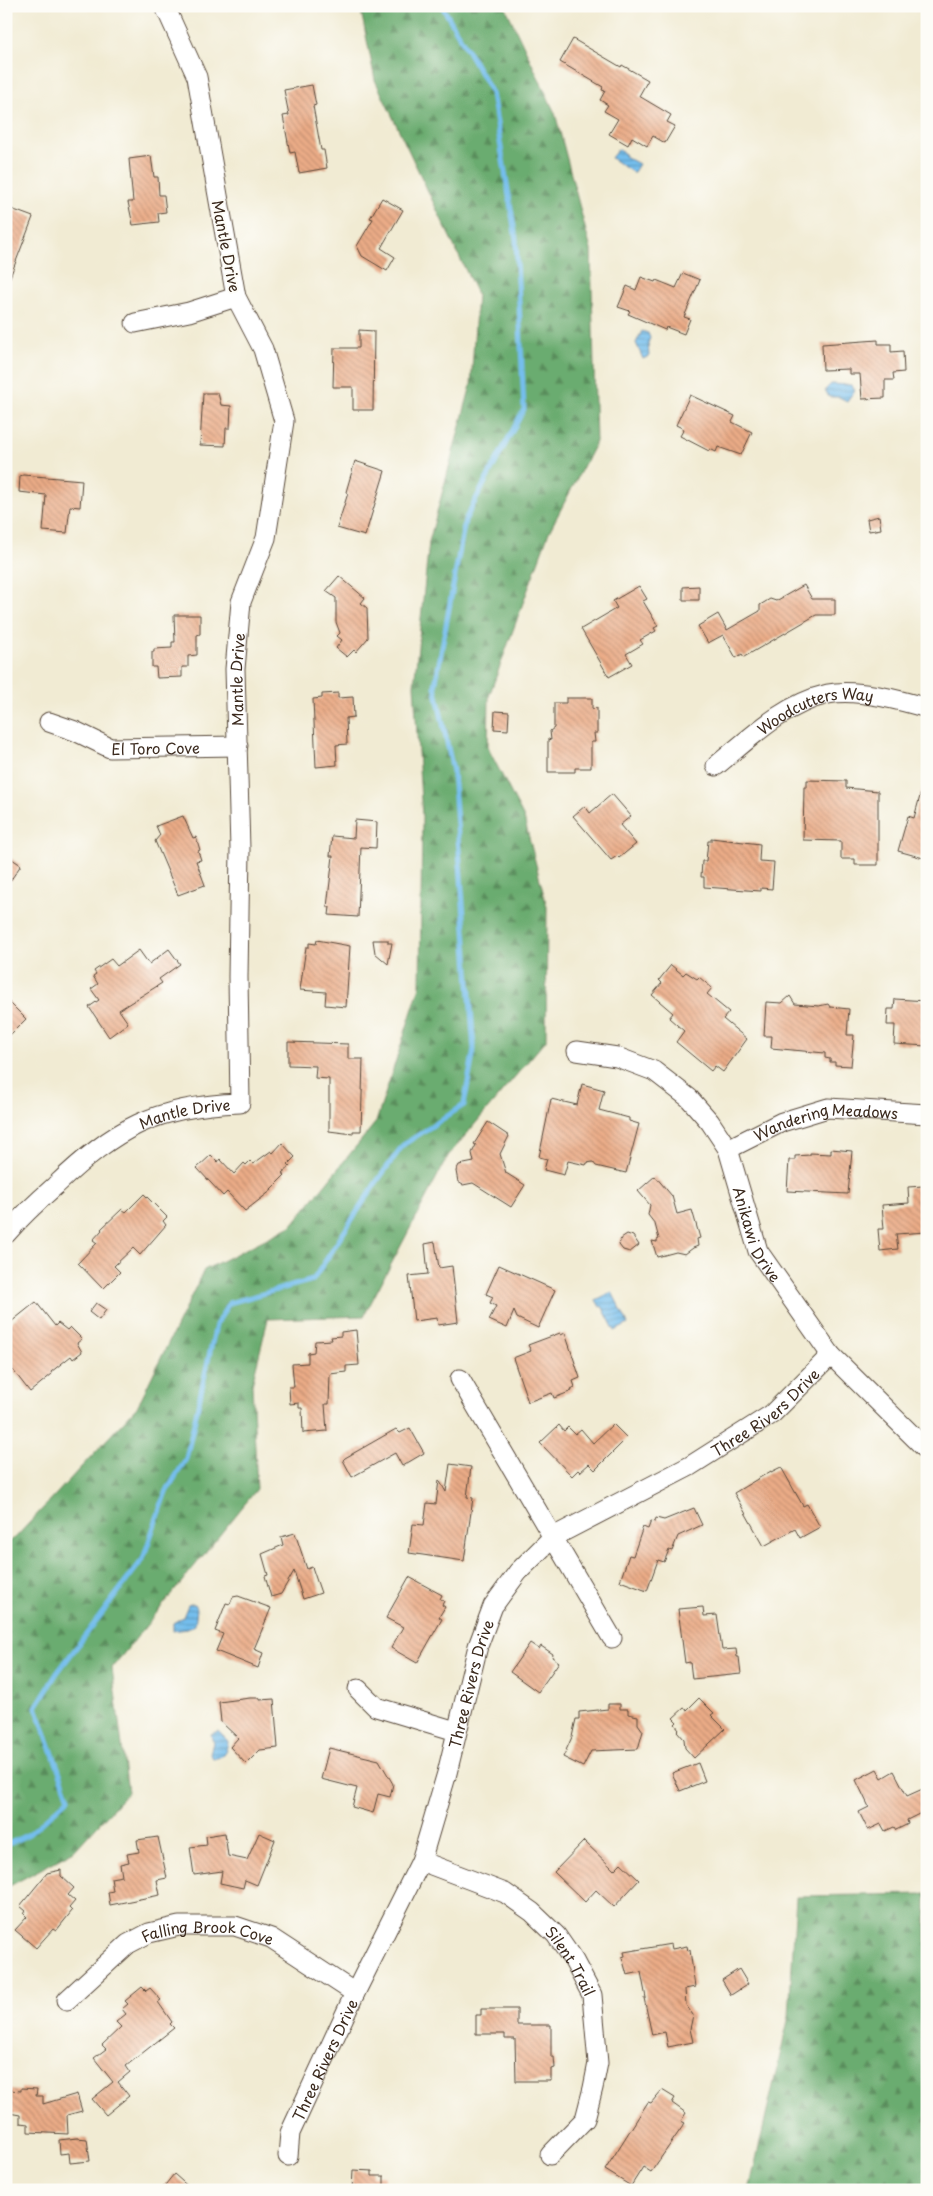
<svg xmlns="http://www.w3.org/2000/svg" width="933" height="2196" viewBox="0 0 933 2196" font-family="'Playpen Sans',sans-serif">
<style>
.forest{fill:url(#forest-firs);stroke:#536b47}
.water{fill:url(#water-rules);stroke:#587486}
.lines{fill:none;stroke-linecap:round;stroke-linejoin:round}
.stream{stroke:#74beed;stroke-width:5}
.building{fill:url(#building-back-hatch)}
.minor-casing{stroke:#564739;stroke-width:21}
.minor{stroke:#fff;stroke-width:19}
.labels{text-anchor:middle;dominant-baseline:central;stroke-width:4;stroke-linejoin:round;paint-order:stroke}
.street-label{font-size:15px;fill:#3b2a1e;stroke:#fdfcf7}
</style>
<defs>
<pattern id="forest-firs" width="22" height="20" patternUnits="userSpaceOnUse" patternTransform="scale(1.25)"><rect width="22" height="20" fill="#6bac70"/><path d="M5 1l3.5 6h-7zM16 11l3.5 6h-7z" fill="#598c5b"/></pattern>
<pattern id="water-rules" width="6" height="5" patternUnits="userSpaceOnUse" patternTransform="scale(1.25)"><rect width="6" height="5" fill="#74beed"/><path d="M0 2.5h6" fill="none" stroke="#609bbf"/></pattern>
<pattern id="building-back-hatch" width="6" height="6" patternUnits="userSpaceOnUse" patternTransform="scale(1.25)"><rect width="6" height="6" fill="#ebac87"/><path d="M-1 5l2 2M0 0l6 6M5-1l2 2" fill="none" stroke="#c08c6e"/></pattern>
</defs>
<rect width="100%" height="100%" fill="#fdfcf7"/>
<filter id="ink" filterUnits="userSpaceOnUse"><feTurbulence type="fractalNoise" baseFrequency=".02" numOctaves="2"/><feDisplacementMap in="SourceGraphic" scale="10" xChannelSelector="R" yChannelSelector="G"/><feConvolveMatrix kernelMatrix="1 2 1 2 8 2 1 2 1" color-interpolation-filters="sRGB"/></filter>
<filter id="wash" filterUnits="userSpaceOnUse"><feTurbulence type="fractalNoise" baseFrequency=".0096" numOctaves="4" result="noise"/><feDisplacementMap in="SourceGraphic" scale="20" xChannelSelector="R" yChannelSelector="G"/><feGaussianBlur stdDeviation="1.12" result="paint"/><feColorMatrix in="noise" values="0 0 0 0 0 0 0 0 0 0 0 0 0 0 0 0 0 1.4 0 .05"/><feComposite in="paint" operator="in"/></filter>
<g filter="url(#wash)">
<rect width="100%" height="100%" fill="#f1ebd3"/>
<path class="forest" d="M360 6H505L555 113 591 250 596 442 549 532 489 696 488 748 524 818 547 907 546 1040 448 1156 364 1316 268 1319 252 1384 257 1489 112 1668 128 1792 74 1851 6 1888V1543L17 1536 137 1407 204 1270 291 1226 376 1122 420 986 422 817 414 685 429 542 471 385 477 294 375 80Z
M926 1894 927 2183 920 2190H749L789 2016 796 1896Z"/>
<path class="water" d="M618 149 625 154 624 156 639 164 634 172H632L611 158Z
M642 331 648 333 650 338 648 343 649 356 643 359 636 343Z
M831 384 851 385 855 390 847 401 839 397H829L825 390Z
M612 1292 628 1324 615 1331 602 1306 600 1307 596 1300Z
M191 1604H195L197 1608 195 1625 187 1629 173 1631V1623L183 1617 188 1605Z
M218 1731 228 1741C228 1748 222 1760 213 1758L210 1753 213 1743 211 1734Z"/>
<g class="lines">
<path class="stream" d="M6 1845 29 1834 69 1798 36 1707 57 1673 143 1559 165 1494 186 1459 216 1325 229 1303 313 1280 375 1184 403 1145 464 1105 474 1049 453 771 435 686 465 520 524 409 516 239 492 93 442 6"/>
</g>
<g id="blocks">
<path class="building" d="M573 39 621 67 622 65 648 80 639 96 671 115 667 122 675 126 665 143 653 136 647 146 632 137 628 145 609 134 618 119 604 111 608 105 600 100 605 91 602 90 603 87 560 62Z
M312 85 316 105 313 106 321 150H324L327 168 299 173 295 152 290 153 283 116 289 115 284 90Z
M151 156 154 177H158L159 195H164L166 212 158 213 159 222 133 225 128 202H133L129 159Z
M382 198 403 210 381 248 395 257 387 271 362 256 357 246 373 219 370 218Z
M6 207 33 217 7 285H6Z
M683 273 700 280 684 317 690 319 684 334 666 327 665 330 628 314 630 311 618 307 627 286 636 290 641 277 655 282 656 280 676 288Z
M359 330 374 331 373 410H353V387H333L334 348H359Z
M878 340V344H891V352L903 351 904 372 893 373 894 380H885V398L862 399 860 374H849V369L823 370 822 344Z
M203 393H218L221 405 231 406 230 428H226L225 446 200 445Z
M690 395 735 416 732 422 752 432 741 455 718 447 716 452 710 449 709 451 680 436 684 429 676 425Z
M355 461 385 471 365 536 337 528 348 493 346 492Z
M23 475 82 480 80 507 70 506 67 533 43 531 46 495 19 492 20 476Z
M879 516 881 529 869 531 867 519Z
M339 576 365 598 361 603 367 608 368 638 356 652 354 650 347 657 336 648 342 640 337 636 340 633 336 622V598L326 591Z
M804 585 812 599H835V615H816L744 657 742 654 736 658 723 635 708 643 698 626 718 614 727 630 760 611V605L770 599 776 601Z
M639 586 647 599 643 601 658 626 654 628 656 631 640 640 643 644 626 654 632 664 609 677 581 629 617 608 613 601Z
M699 586V600H683V587Z
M174 615H200V634L197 635V655L188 656V667H182V677L157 678 156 667H152V652H154V649L172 648V642H175Z
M338 693V698L353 697 354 717 346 718 347 744 336 745 337 765 316 767 313 699 322 698V694Z
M566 698H592V709L597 708V733H594L595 742H591V768H575V772H548V739L551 740 550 731 554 728V703H566Z
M495 711 509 712 508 730 494 729Z
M807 780 846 781V788L878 791V865H855V859H841V841L803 840 804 787H807Z
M923 785H927V859L898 851 908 816 914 818Z
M612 794 631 816 620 825 636 844 619 858 617 856 611 860 573 816 585 806 590 813Z
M183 816 193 838 196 837 200 850 198 851 201 860 196 861 205 885 178 895 155 841 160 835 156 826Z
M355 820 377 822 376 848 361 847 358 917 329 915 330 907H327L333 856H330L332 836 354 838Z
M711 838 760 844 759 861 774 862 772 889 761 888V891L704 887V877H701L702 861H706L708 841H711Z
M6 855 21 865 6 887Z
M317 940 350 946 346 1007 325 1005 326 992 300 990 306 947H309V943L316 944Z
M373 940H388V943H392L388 964 375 953Z
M169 949 180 964 159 979 162 983 119 1010 128 1023 109 1037 89 1007 99 1000 91 989 98 984 93 976 96 974 94 971 111 959 117 966 139 950 149 964Z
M671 965 683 975 686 972 697 979 699 977 712 988 707 994 729 1012 723 1019 747 1039 723 1072 715 1066 711 1071 676 1042 684 1031 669 1018 673 1013 652 995 662 983 659 980Z
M790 996 795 1004 819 1006 828 1004 830 1007 849 1009 847 1035H854L851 1066 835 1065V1062H830V1059L825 1058V1053L771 1048 772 1036H764L766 1002 782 1003Z
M6 999 26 1019 6 1039Z
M895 999 927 1001V1046L894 1044 895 1025H887L888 1009H894Z
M288 1042 348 1044V1059H363L361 1131H353V1134L329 1131V1079L315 1078 316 1066 288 1065Z
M582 1084 604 1090 599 1110 629 1118V1121L639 1124 626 1173 596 1166 593 1162 587 1163 586 1165 568 1161 564 1175 544 1170 547 1159 539 1157 551 1099 577 1105Z
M488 1122 509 1136 500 1154 506 1173 525 1185 511 1207 473 1183 463 1185 458 1182 456 1171 459 1165 474 1162 472 1153 476 1145 474 1144Z
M282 1143 295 1157 288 1164 290 1166 282 1173 285 1175 271 1189 272 1190 245 1211 227 1192 223 1196 197 1168 211 1155 218 1162 220 1159 234 1174 244 1163 246 1165 250 1161 253 1164 271 1151 273 1153Z
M831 1149 852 1151 848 1194 787 1191 789 1160H795V1156L810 1155V1153L831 1154Z
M655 1176 672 1196 677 1214 692 1210 700 1238 697 1239 698 1246 693 1248 685 1254 676 1252 657 1257 652 1241 657 1242V1240L659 1239 655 1224 648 1215 650 1205 638 1191Z
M923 1186 924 1190H927V1232L896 1234 898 1249 880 1251 878 1229H884L882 1205 909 1203 908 1187Z
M144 1194 167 1217 163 1221 166 1225 140 1255 133 1248 114 1266 120 1272 103 1289 78 1263 97 1243 93 1240 102 1230 101 1229 122 1209 126 1212Z
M627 1234 633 1236 639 1245 630 1252 623 1250 619 1245 621 1238Z
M435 1242 439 1268 452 1266 458 1322 438 1325 437 1318 414 1321 409 1276 428 1274 425 1244Z
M499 1265 555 1290 538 1328 517 1318 514 1311 507 1328 489 1320 496 1306 490 1303 493 1297 486 1294Z
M36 1302 55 1326 58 1323 67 1330 70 1327 82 1339 77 1343 82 1352 73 1359 71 1356 51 1372 52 1374 30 1392 6 1361V1326Z
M96 1303 106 1310 99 1320 89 1312Z
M356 1330 359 1365 346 1366V1372L330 1374 329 1404H325L327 1431 303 1433 302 1408H299V1403L290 1404 289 1387H294L292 1364 308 1363V1353L314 1352 315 1341 332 1340 331 1337 341 1336V1332Z
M560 1333 561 1335 565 1333 580 1378 573 1381 575 1387 571 1389 572 1391 554 1398 552 1393 528 1402 513 1358 531 1351 528 1345Z
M613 1424 627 1438 595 1470 589 1464 580 1472 578 1470 572 1476 540 1443 559 1425 564 1431 568 1427 575 1434 581 1429 593 1443Z
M410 1428 424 1453 402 1466 395 1453 352 1477 343 1460 345 1458 396 1429 400 1433Z
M450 1464 471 1467 467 1497 473 1498 464 1561 409 1553 413 1524 424 1525 427 1503 436 1504 439 1480 446 1492Z
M781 1467 803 1506 807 1504 820 1527 800 1538 795 1529 764 1546 734 1493 771 1471V1472Z
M694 1508 702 1525 678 1536 672 1551 669 1550 664 1562 658 1560 647 1591 620 1581 629 1555 633 1556 643 1527 648 1529 651 1521 655 1522 656 1518 664 1520Z
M295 1533 307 1569 312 1567 321 1593 303 1599 294 1571 281 1594 271 1597 265 1576 268 1575 262 1554 283 1545 281 1537Z
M409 1577 442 1595 440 1599 444 1601 442 1605 445 1607 439 1617 442 1619 417 1663 391 1648 403 1627 386 1618Z
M238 1596 271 1608 254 1649 263 1653 258 1668 216 1651 223 1634 215 1631 226 1603 230 1604 233 1597Z
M703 1607 704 1616 717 1615 722 1650 736 1649 737 1657H739L741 1674 692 1679 690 1662 685 1663 678 1609Z
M530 1643 539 1649 541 1646 553 1654 552 1657 559 1662 538 1692 510 1672Z
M250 1698H260V1700L274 1699 278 1748 260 1750 246 1764 230 1747 238 1738 221 1722 219 1702Z
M699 1698 714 1713 711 1715 725 1729 694 1758 685 1748 684 1739 677 1731 679 1729 675 1724 677 1722 673 1718 684 1708 687 1710Z
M608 1704H620V1709H628V1714L638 1716V1724L643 1731 638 1749 591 1751 583 1767 563 1757 572 1737 576 1719H579V1712L608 1709Z
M329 1748 379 1760 393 1784 390 1797 378 1794 373 1813 352 1807 357 1788 321 1779Z
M698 1763 705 1781 680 1791 672 1773Z
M877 1769 882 1778 894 1771 907 1796 927 1787V1810L907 1820 908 1824 896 1830 894 1827 885 1831 881 1824 868 1830 859 1812 869 1807 856 1780Z
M225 1833 228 1856 247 1860 259 1833 275 1840 257 1885 245 1880 243 1888 220 1883 222 1871 194 1875 190 1847 207 1845 206 1836Z
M158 1837 167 1878 157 1880 160 1895 110 1905 108 1892 113 1891 111 1878 122 1876 120 1864 129 1862 127 1854 139 1852 137 1840Z
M584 1841 614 1870 621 1863 639 1880 614 1907 596 1890 585 1902 554 1872Z
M61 1870V1876L74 1888 68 1895 75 1901 69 1908 72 1911 56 1931 53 1929 36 1948 15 1930 27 1917 24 1914 26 1911 20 1906 47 1873Z
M671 1944 672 1949 687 1946 688 1951 690 1950 695 1987 685 1989 686 2005 693 2015 690 2029 693 2042 668 2047 665 2032 652 2035 644 1998H646L641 1972 627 1975 622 1957 625 1956 624 1952Z
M739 1969 748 1984 731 1995 722 1980Z
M142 1987 146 1991 150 1988 161 2000 158 2002 172 2022 170 2024 174 2028 126 2066 130 2072 118 2082 129 2096 106 2115 92 2099 113 2082 94 2058 106 2049 102 2045 121 2027 116 2022 126 2014 122 2009 128 2004 125 2001Z
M481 2009H517V2025H551V2057H554L555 2068 551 2069V2081H516L515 2039H505V2034H476V2015H481Z
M21 2088 37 2089 36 2096H43V2104L77 2094 82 2111 67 2115 68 2134 28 2132V2124L20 2123V2115L9 2113 10 2090 21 2091Z
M662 2090 675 2098 672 2103 686 2113 681 2121 685 2123 651 2172 643 2167 631 2186 605 2170 648 2102 651 2103Z
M77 2138 87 2139 90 2161 70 2163 69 2153 60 2154 59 2140Z
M353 2170 372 2171V2176H384V2190H352Z
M174 2174 192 2190H161Z"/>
</g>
</g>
<g filter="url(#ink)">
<use href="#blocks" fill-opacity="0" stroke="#564739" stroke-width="1"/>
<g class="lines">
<defs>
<g id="minor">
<path d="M135 323 189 312 236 297"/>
<path id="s1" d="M49 722 75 731 110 748 238 746"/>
<path id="s2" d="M716 766C750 738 784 704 828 694 856 688 900 700 927 708"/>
<path id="s3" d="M577 1051 617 1057 654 1071 689 1098 710 1122 728 1149 758 1251 831 1355 927 1450"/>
<path id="s4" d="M728 1149 782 1122 828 1108 927 1114"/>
<path id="s5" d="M6 1234C21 1217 38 1201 55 1186 116 1128 155 1106 240 1103L238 977 240 849 235 669 241 602 266 538 284 421 263 349 236 297 197 77 167 11 163 6"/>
<path d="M460 1379 612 1638"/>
<path d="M358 1689 376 1707 456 1731"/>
<path id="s6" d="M421 1861 505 1893 532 1912 556 1935 574 1961 592 1995 598 2063 593 2088 585 2119 550 2155"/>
<path id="s7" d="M67 2000 128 1944 149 1933 179 1926H235L271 1938 355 1993"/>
<path id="s8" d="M288 2156 290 2133 355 1993 421 1861 447 1773 478 1646 493 1606 518 1572 553 1537 690 1466 772 1414 831 1355"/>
</g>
</defs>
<use href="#minor" class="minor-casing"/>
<use href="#minor" class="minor"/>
</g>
</g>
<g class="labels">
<g class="street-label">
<text transform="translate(227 246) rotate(79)">Mantle Drive</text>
<text stroke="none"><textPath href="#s5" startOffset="701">Mantle Drive</textPath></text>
<text stroke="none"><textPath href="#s2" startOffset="118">Woodcutters Way</textPath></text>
<text stroke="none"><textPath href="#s1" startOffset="112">El Toro Cove</textPath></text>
<text stroke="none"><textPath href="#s5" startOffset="221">Mantle Drive</textPath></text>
<text stroke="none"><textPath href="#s4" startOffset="104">Wandering Meadows</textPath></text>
<text stroke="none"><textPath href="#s3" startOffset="279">Anikawi Drive</textPath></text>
<text stroke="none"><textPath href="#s8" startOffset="929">Three Rivers Drive</textPath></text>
<text stroke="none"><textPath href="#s8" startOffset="509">Three Rivers Drive</textPath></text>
<text stroke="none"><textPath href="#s7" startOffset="166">Falling Brook Cove</textPath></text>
<text stroke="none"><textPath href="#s6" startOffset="186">Silent Trail</textPath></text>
<text stroke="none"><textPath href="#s8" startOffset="104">Three Rivers Drive</textPath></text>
</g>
</g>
<rect width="933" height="2196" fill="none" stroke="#fdfcf7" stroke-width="25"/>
</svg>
